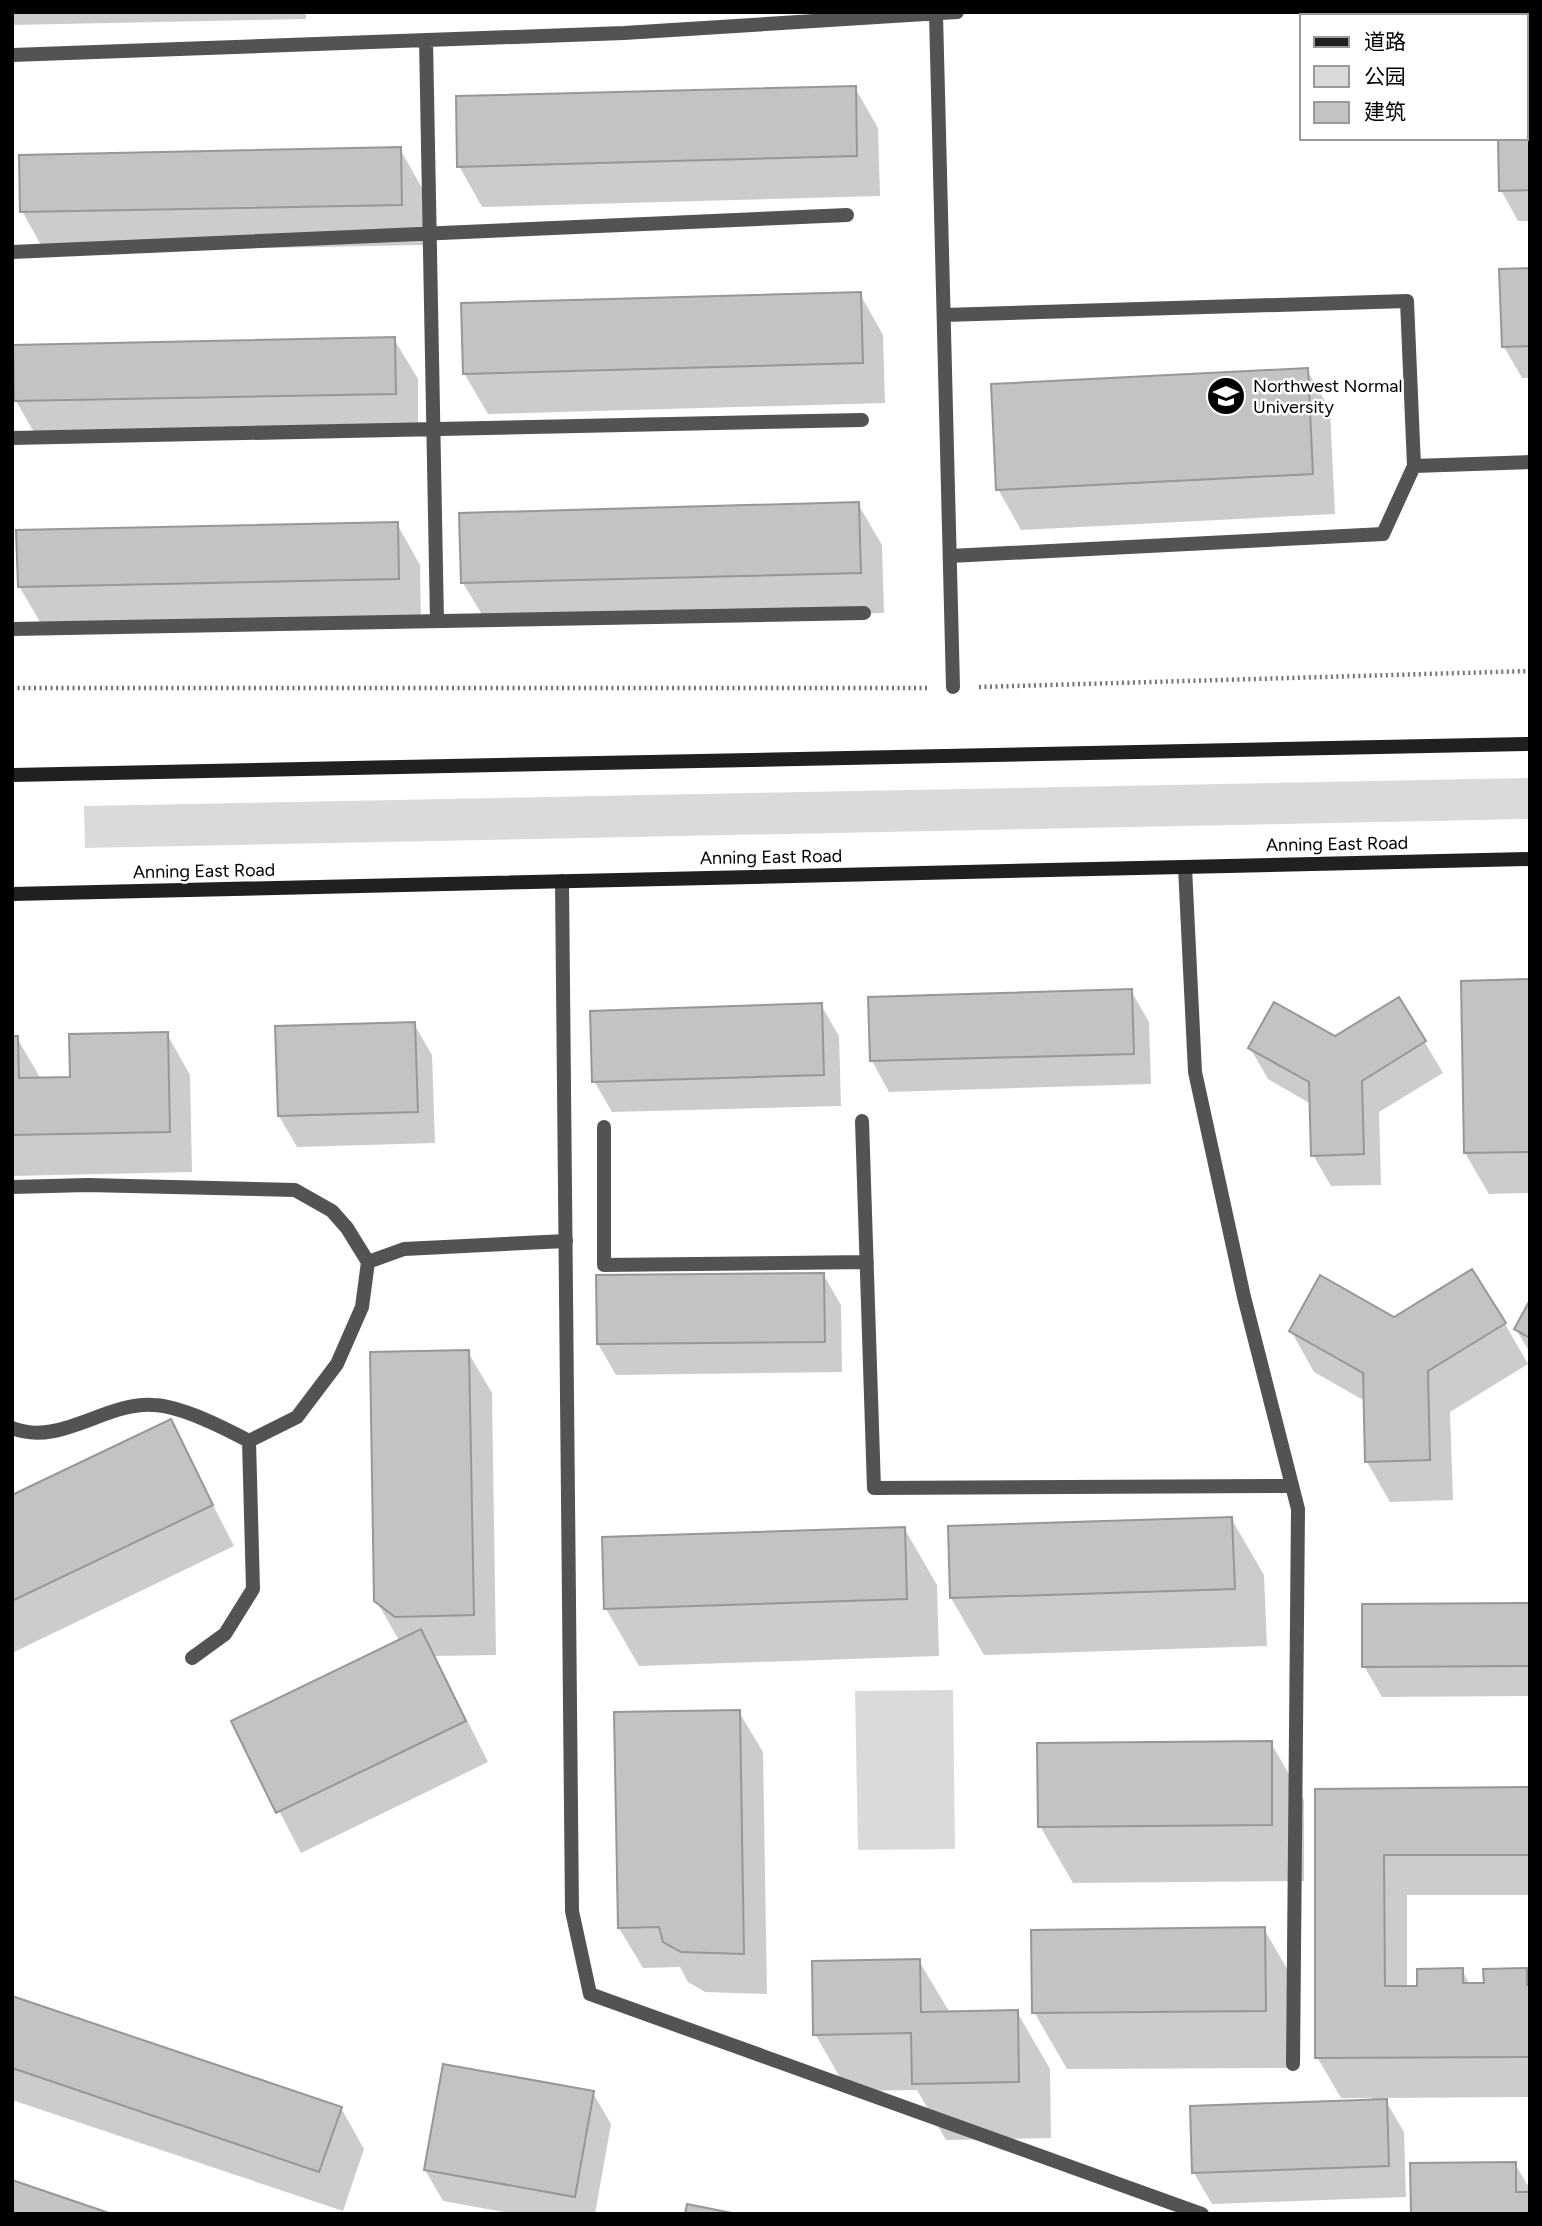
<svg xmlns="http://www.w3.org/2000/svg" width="1542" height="2226" viewBox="0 0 1542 2226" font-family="Figtree,'Noto Sans SC',sans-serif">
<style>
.green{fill:#dadada}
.shadow{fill:#0003}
.building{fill:#c3c3c3;stroke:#979797;stroke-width:2}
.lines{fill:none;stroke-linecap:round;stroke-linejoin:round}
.path{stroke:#757575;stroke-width:4.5;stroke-dasharray:2 3.5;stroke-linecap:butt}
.lane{stroke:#535353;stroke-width:14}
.street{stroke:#535353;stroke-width:14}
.secondary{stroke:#202020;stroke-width:14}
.labels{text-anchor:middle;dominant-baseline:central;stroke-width:5;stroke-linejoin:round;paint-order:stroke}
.poi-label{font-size:18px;fill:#000;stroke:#fff;text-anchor:start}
.street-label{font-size:18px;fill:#000;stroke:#fff}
</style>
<rect width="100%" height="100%" fill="#fff"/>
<path class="green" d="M1530 778V819L85 848 84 806Z
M953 1690 955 1849 858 1850 855 1691Z"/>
<path class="shadow" d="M12 12H306V19L12 25Z
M1530 71V221H1518L1501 190 1526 138Z
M855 88 878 128 880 196 482 207 459 166Z
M400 149 423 190 424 245 45 252 22 211Z
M1530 270V378H1522L1504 347 1500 271Z
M860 294 883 335 885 403 488 414 464 373Z
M394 339 418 379V434L39 441 16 401Z
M1307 370 1330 410 1335 514 1021 530 998 489Z
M858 504 882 545 884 613 487 623 463 583Z
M397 524 420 565 421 620 43 627 19 586Z
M1530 981V1193L1489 1194 1465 1153Z
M1131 991 1149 1022 1151 1084 889 1092 872 1061 869 999Z
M1399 999 1443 1073 1379 1112 1381 1185 1331 1186 1313 1155 1311 1104 1268 1079 1250 1048 1335 1038Z
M821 1005 839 1036 841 1106 612 1112 594 1081Z
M414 1024 432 1055 435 1143 297 1147 279 1116Z
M167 1034 190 1075 192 1172 12 1176V1038H17L41 1079H72Z
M823 1274 841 1305 842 1372 616 1375 598 1344Z
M1530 1304V1353L1516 1329Z
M1505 1324 1528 1364 1450 1412 1453 1500 1390 1502 1367 1462 1365 1401 1314 1372 1291 1331Z
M468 1352 492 1393 496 1655 435 1656 488 1762 301 1853 233 1722 400 1642 376 1600Z
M170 1421 234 1546 12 1653V1497Z
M1231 1518 1264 1575 1267 1646 984 1655 951 1598Z
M904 1528 937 1585 939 1656 639 1666 606 1609Z
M1530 1605V1696L1382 1697 1364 1666Z
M739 1712 763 1752 767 1994 705 1992 688 1982 680 1967 643 1968 619 1928Z
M1271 1743 1304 1800V1881L1073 1883 1040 1826Z
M1530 1789V1895H1407V1987L1419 1988 1462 1970 1470 1985H1485L1526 1970 1530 1977V2097L1384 2098 1404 2132 1406 2197 1212 2204 1194 2173 1372 2101V2098H1341L1317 2057 1316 1790Z
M1264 1929 1297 1986 1298 2068 1067 2069 1034 2012Z
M919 1961 950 2013 1017 2012 1050 2069 1051 2138 946 2140 917 2090 848 2091 815 2034Z
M12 1998 341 2108 364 2149 343 2211 12 2100Z
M593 2093 611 2124 595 2214H515L443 2201 425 2170Z
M1515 2164 1530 2189V2214H1412Z"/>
<path class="building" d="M1526 69H1530V190L1499 191 1498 138H1526Z
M856 86 857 156 457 167 456 96Z
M401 147 402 205 20 212 19 155Z
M1530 268V346L1502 347 1499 269Z
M861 292 863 363 463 374 461 303Z
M395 337 396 394 14 401 13 345Z
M1308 368 1313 474 996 490 991 384Z
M859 502 861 573 461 583 459 513Z
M398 522 399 579 18 587 16 530Z
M1530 979V1152L1464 1153 1461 981Z
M1132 989 1134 1054 870 1061 868 997Z
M1399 997 1426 1041 1362 1081 1364 1154 1311 1156 1309 1082 1248 1048 1274 1002 1335 1036Z
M822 1003 824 1075 592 1082 590 1011Z
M415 1022 418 1112 278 1116 275 1026Z
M168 1032 170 1132 12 1135V1036H18L19 1078 70 1077 69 1034Z
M1472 1269 1506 1323 1428 1371 1430 1460 1365 1462 1363 1373 1289 1331 1320 1275 1394 1317Z
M824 1273 825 1342 597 1344 596 1275Z
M1530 1300V1338L1514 1329Z
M469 1350 474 1615 395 1617 374 1601 370 1352Z
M171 1419 213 1505 12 1601V1495Z
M1232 1517 1235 1589 950 1598 948 1526Z
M905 1527 907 1599 604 1609 602 1537Z
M1530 1603V1666L1362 1667V1604Z
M421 1629 466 1721 276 1813 231 1721Z
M740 1710 744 1954 681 1952 663 1942 659 1927 618 1928 614 1712Z
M1272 1741V1825L1038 1827 1037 1743Z
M1530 1787V1855H1384L1385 1986H1417V1969L1463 1968V1983H1484L1483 1969 1527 1968V1985H1530V2057L1315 2058V1789Z
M1265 1927 1266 2011 1032 2013 1031 1930Z
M920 1959 921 2012 1018 2010 1019 2082 912 2084 911 2033 813 2035 812 1961Z
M12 1996 342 2107 319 2172 12 2068Z
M443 2064 594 2091 575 2197 424 2170Z
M1387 2099 1389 2166 1192 2173 1190 2106Z
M1516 2162V2192H1530V2214H1411L1410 2163Z
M12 2180 112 2214H12Z
M687 2204 737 2214H685Z"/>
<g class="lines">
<path class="path" d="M979 687 1530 671
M12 688H928"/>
<path class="lane" d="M944 315 1407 301 1414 466 1383 534 950 556
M1414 466 1530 462
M862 1121 874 1488 1292 1486
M604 1127V1265L867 1262
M12 1187 88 1185 295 1190 332 1211 347 1228 368 1262 362 1307 337 1364 297 1417 249 1441
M368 1262 404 1249 566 1241
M12 1428C60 1447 105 1402 153 1405 182 1406 224 1428 249 1441
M192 1658 225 1634 253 1589 249 1441"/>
<path class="street" d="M936 14 953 687
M426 40 437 621
M12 55 624 33 957 12
M12 252 847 215
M12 438 862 420
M12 629 864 613
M1185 867 1195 1072 1244 1297 1298 1509 1293 2064
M562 881 572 1911 590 1994 1202 2214"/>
<path class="secondary" d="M12 775 1530 744
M12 894 1530 859"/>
</g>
<defs>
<symbol id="university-disc" viewBox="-11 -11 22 22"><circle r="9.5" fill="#000" stroke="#fff"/><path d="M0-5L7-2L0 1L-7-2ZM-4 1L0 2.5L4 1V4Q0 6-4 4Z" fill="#fff"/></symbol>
</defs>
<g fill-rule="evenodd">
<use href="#university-disc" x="1204" y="374" width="44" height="44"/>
</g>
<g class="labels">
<g class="poi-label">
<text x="1253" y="386">Northwest Normal<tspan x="1253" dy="21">University</tspan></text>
</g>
<g class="street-label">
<text transform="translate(1337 844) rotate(-1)">Anning East Road</text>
<text transform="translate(771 857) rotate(-1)">Anning East Road</text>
<text transform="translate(204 871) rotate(-1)">Anning East Road</text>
</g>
</g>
<rect width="1542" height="2226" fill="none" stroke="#000000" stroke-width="28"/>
<rect x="1300" y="14" width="228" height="126" fill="#ffffff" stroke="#999999" stroke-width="2"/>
<rect x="1314" y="37" width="35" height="10" fill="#202020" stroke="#999999" stroke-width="2"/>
<text x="1364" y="49" font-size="21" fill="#000000">道路</text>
<rect x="1314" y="66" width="35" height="21" fill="#dadada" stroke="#999999" stroke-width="2"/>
<text x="1364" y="84" font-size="21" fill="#000000">公园</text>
<rect x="1314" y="102" width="35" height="21" fill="#c3c3c3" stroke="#999999" stroke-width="2"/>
<text x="1364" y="119" font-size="21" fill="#000000">建筑</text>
</svg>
